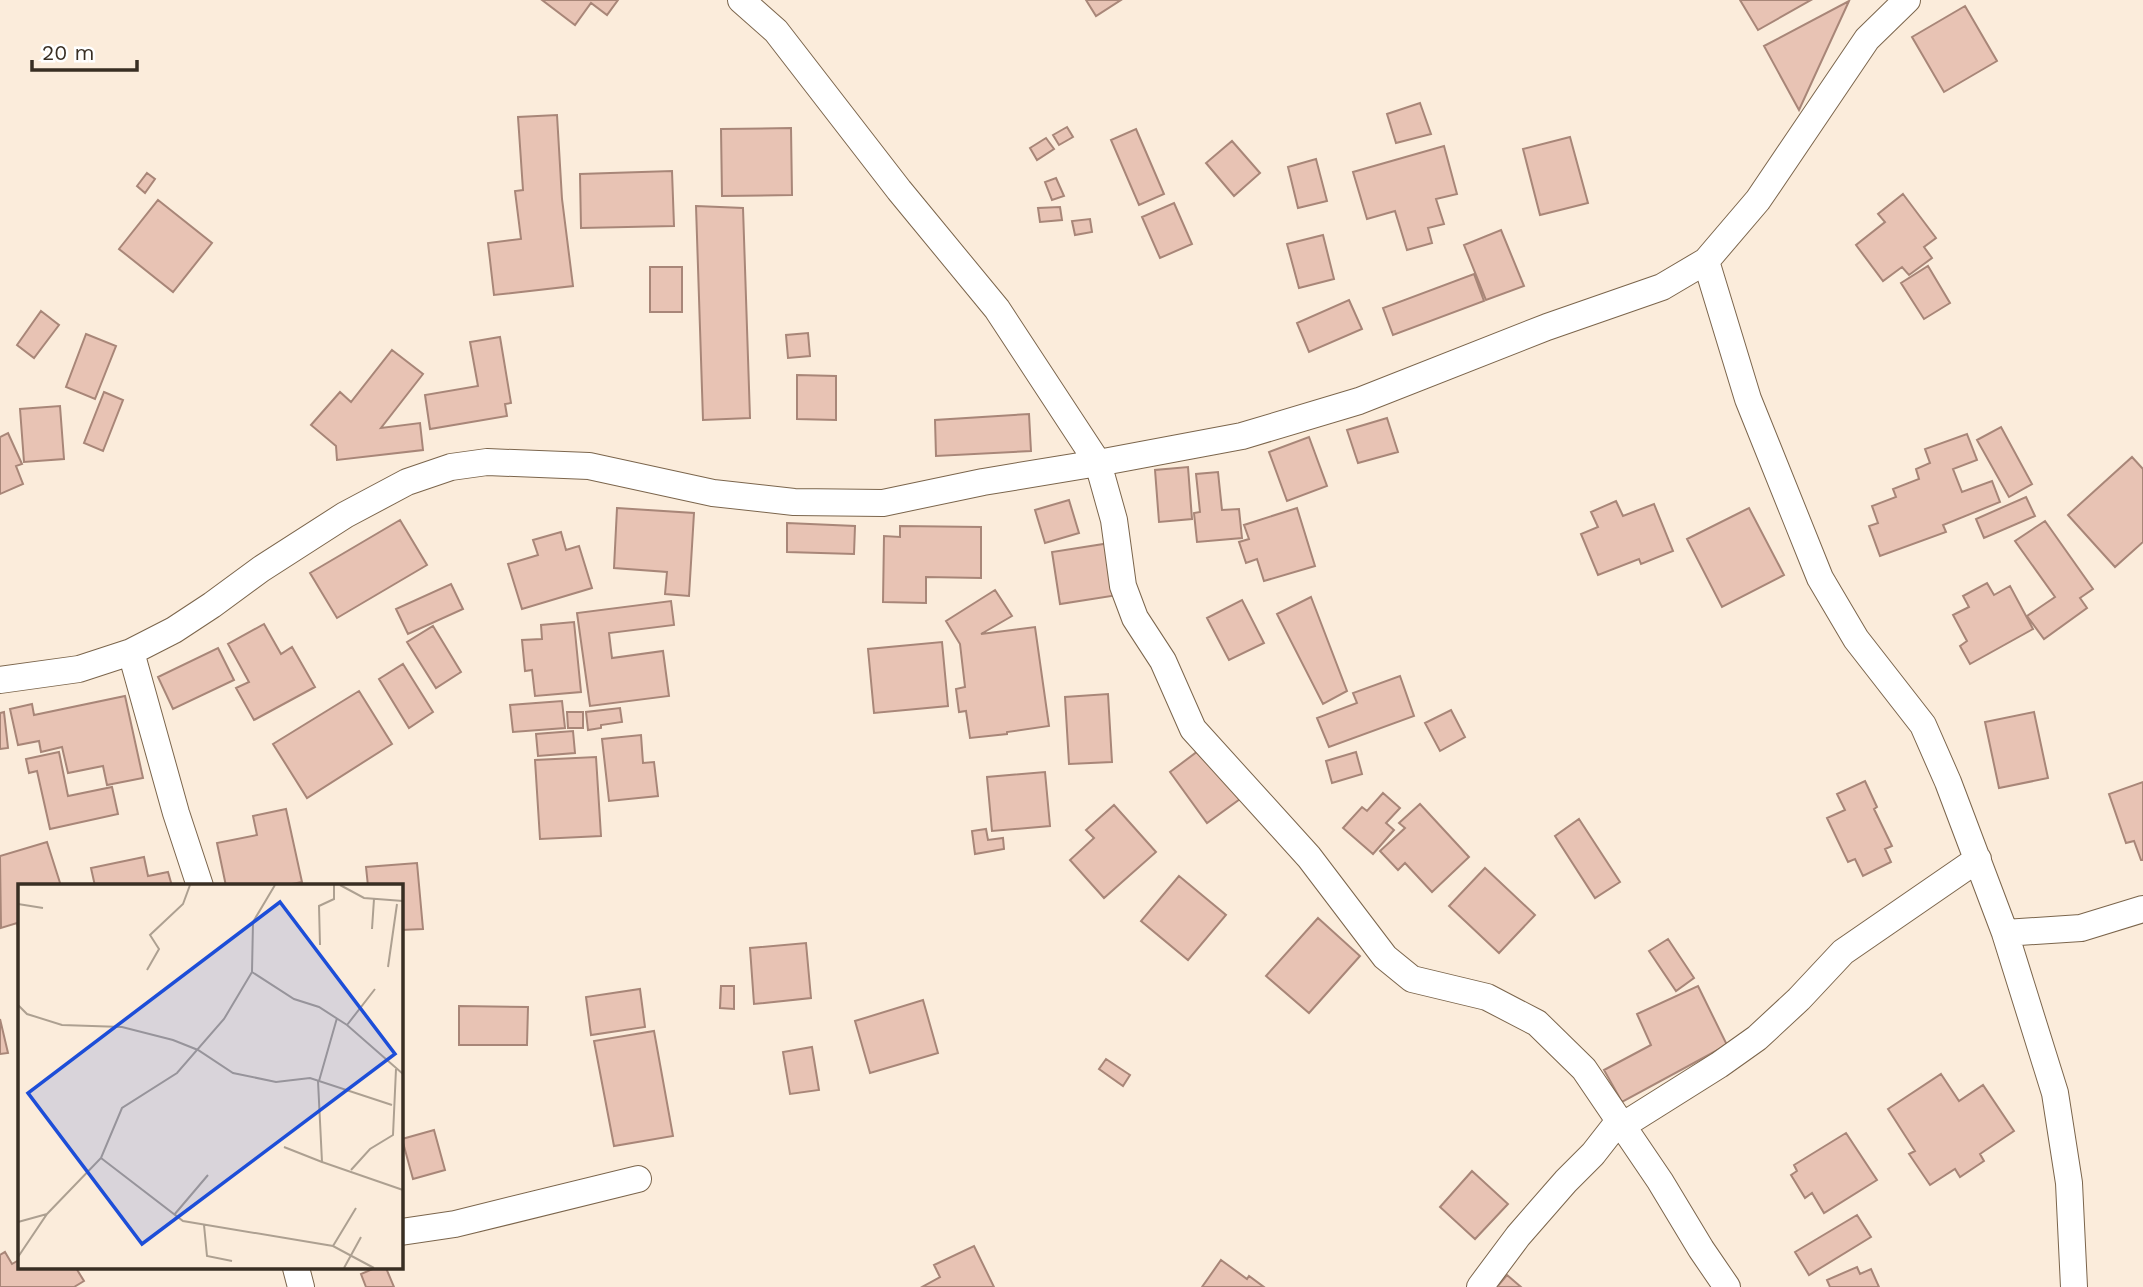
<svg xmlns="http://www.w3.org/2000/svg" width="2143" height="1287" viewBox="0 0 2143 1287" font-family="'Work Sans',sans-serif">
<style>
.building{fill:#e8c3b4;stroke:#a88678;stroke-width:2}
.lines{fill:none;stroke-linecap:round;stroke-linejoin:round}
.street-casing{stroke:#7b654c;stroke-width:28}
.street{stroke:#fff;stroke-width:26}
.inset-road{fill:none;stroke:#ada091;stroke-width:2}
.view{fill:#1d4ed8;fill-opacity:0.15;stroke:#1d4ed8;stroke-width:3.5}
.inset-edge{fill:none;stroke:#382e23;stroke-width:3.5}
</style>
<rect width="100%" height="100%" fill="#fbecdb"/>
<path class="building" d="M542 0H618L607 15 591 3 575 25Z
M1086 0H1121L1096 16Z
M1740 0H1811L1758 30Z
M1849 1 1799 110 1764 46Z
M1965 6 1997 61 1944 92 1912 37Z
M1420 103 1431 134 1396 143 1387 114Z
M557 115 562 199 573 286 494 295 488 243 521 239 515 191 523 190 518 117Z
M1067 127 1073 137 1059 145 1053 135Z
M791 128 792 195 722 196 721 129Z
M1136 129 1164 194 1139 205 1111 140Z
M1570 137 1588 203 1540 215 1523 149Z
M1046 138 1054 149 1037 160 1030 148Z
M1232 141 1260 173 1234 196 1206 163Z
M1444 146 1457 194 1436 199 1444 224 1428 228 1432 243 1407 250 1395 211 1367 219 1353 172Z
M1316 159 1327 201 1298 208 1288 167Z
M672 171 674 226 581 228 580 174Z
M147 173 155 179 145 193 137 186Z
M1056 178 1064 196 1052 200 1045 182Z
M1903 194 1936 238 1924 247 1932 258 1909 275 1902 267 1883 281 1856 245 1885 222 1878 214Z
M158 200 212 243 173 292 119 249Z
M1174 203 1192 244 1160 258 1142 217Z
M696 206 743 208 750 418 703 420Z
M1060 207 1062 220 1040 222 1038 208Z
M1090 219 1092 232 1075 235 1072 221Z
M1501 230 1524 286 1486 300 1464 245Z
M1323 235 1334 279 1299 288 1287 244Z
M1928 266 1950 303 1924 319 1901 283Z
M650 267H682V312H650Z
M1474 274 1484 301 1393 335 1383 308Z
M1349 300 1362 329 1309 352 1297 323Z
M41 311 59 325 34 358 17 345Z
M808 333 810 356 788 358 786 335Z
M86 334 116 346 95 399 66 387Z
M500 337 511 403 505 404 507 416 430 429 425 395 478 386 470 342Z
M392 350 423 374 381 428 420 423 423 450 337 460 336 446 311 425 340 392 351 402Z
M797 375 836 376V420L797 419Z
M104 392 123 400 103 451 84 443Z
M60 406 64 459 24 462 20 409Z
M1029 414 1031 451 936 456 935 420Z
M1387 418 1398 452 1358 463 1347 430Z
M2001 427 2032 484 2009 497 1977 440Z
M8 433 22 464 16 466 23 484 0 494V437Z
M1967 434 1977 460 1953 469 1962 492 1992 481 2000 502 1943 525 1946 532 1880 556 1869 526 1878 523 1872 506 1896 497 1893 489 1919 479 1916 469 1930 463 1925 449Z
M1309 437 1327 486 1287 501 1269 452Z
M2132 457 2143 469V542L2115 567 2068 515Z
M1188 467 1192 519 1159 522 1155 470Z
M1218 472 1222 510 1239 509 1242 538 1197 542 1194 513 1200 512 1196 474Z
M2026 497 2035 516 1984 538 1976 519Z
M1069 500 1079 533 1045 543 1035 510Z
M1616 501 1623 516 1654 504 1673 551 1641 564 1639 559 1598 575 1581 534 1598 527 1591 512Z
M617 508 694 513 689 596 665 594 667 572 614 568Z
M1297 508 1315 566 1264 581 1257 559 1246 563 1239 542 1249 539 1244 525Z
M1749 508 1784 575 1722 607 1687 539Z
M400 520 427 565 337 618 310 573Z
M2045 521 2093 589 2080 598 2087 608 2044 639 2027 616 2055 597 2015 541Z
M787 523 855 526 854 554 787 552Z
M900 526 981 527V578L926 577V603L883 602 884 536 900 537Z
M561 532 566 550 579 546 592 588 522 609 508 564 538 555 533 540Z
M1110 543 1118 595 1060 604 1052 552Z
M1987 583 1994 595 2010 586 2033 629 1970 664 1960 646 1967 641 1953 615 1969 607 1963 596Z
M451 584 463 609 408 634 396 609Z
M995 590 1012 616 981 634 1035 627 1049 726 1007 732V734L970 738 966 711 959 712 956 689 965 687 960 644 946 621Z
M1311 597 1347 691 1323 704 1277 614Z
M1242 600 1264 643 1229 660 1207 618Z
M671 601 674 625 609 633 612 658 663 651 669 696 590 706 577 613Z
M574 622 581 692 535 696 532 670 525 671 522 640 542 639 541 625Z
M264 624 281 654 292 647 315 687 254 720 236 688 249 682 228 644Z
M433 626 461 672 436 688 407 642Z
M942 642 948 706 874 713 868 649Z
M218 648 234 680 173 709 158 677Z
M403 664 433 712 409 728 379 679Z
M1400 676 1414 716 1329 747 1317 718 1357 703 1353 693Z
M359 691 392 744 307 798 273 744Z
M1108 694 1112 762 1069 764 1065 697Z
M125 696 143 778 107 785 103 766 68 773 62 747 41 752 39 741 18 745 10 709 32 704 34 715Z
M562 701 565 728 513 732 510 705Z
M620 708 622 722 601 725V728L588 730 586 712Z
M1451 710 1465 737 1440 751 1425 723Z
M4 712 8 748 0 749V713Z
M567 712H583V728H568Z
M2034 712 2048 778 1999 788 1985 722Z
M573 731 575 753 538 756 536 734Z
M641 735 643 763 654 762 658 796 609 801 602 739Z
M1202 748 1240 799 1207 823 1170 772Z
M59 752 68 796 112 787 118 814 50 829 37 771 29 773 26 759Z
M1356 752 1362 774 1332 783 1326 761Z
M596 757 601 836 540 839 535 760Z
M1045 772 1050 826 992 831 987 777Z
M1865 781 1877 807 1874 809 1892 846 1885 849 1891 862 1863 876 1855 859 1848 862 1827 818 1845 810 1837 794Z
M2143 782V860H2141L2134 841 2126 843 2109 794Z
M1383 793 1400 808 1386 823 1394 830 1373 854 1343 828 1362 807 1367 811Z
M1420 804 1469 857 1432 892 1405 863 1398 870 1380 851 1405 828 1399 823Z
M1114 805 1156 852 1104 898 1070 860 1094 838 1086 830Z
M286 809 302 882 282 886H226L217 843 257 835 253 816Z
M1579 819 1620 882 1595 898 1555 836Z
M986 829 988 840 1003 838 1004 849 975 854 972 831Z
M47 842 61 886H19V931L17 923 1 928 0 856Z
M144 857 148 876 168 872 172 886H95L91 868Z
M417 863 423 929 401 930V886H368L366 867Z
M1485 868 1535 915 1499 953 1449 906Z
M1179 876 1226 915 1188 960 1141 921Z
M1318 918 1360 956 1309 1013 1266 976Z
M1668 939 1694 978 1676 991 1649 951Z
M806 943 811 998 754 1004 750 948Z
M721 986H734V1009L720 1008Z
M1698 986 1727 1045 1622 1102 1604 1070 1651 1045 1637 1014Z
M640 989 645 1027 591 1035 586 997Z
M923 1000 938 1053 870 1073 855 1021Z
M459 1006 528 1007 527 1045H459Z
M0 1019 8 1053 0 1054Z
M654 1031 673 1136 614 1146 594 1041Z
M812 1047 819 1090 790 1094 783 1052Z
M1106 1059 1130 1075 1123 1086 1099 1069Z
M1941 1074 1959 1101 1983 1085 2014 1131 1980 1154 1984 1161 1960 1177 1955 1169 1930 1185 1909 1154 1915 1151 1888 1109Z
M434 1130 445 1170 413 1179 402 1139Z
M1846 1133 1877 1180 1824 1213 1812 1193 1805 1198 1791 1175 1797 1171 1794 1165Z
M1472 1171 1508 1204 1475 1239 1440 1207Z
M1857 1215 1871 1237 1809 1275 1795 1252Z
M974 1246 994 1287H922L940 1277 934 1265Z
M5 1252 12 1264 19 1260V1268H76L84 1281 74 1287H0V1255Z
M1221 1260 1247 1279 1249 1276 1264 1287H1202Z
M1857 1267 1860 1274 1871 1269 1879 1287H1830L1827 1280Z
M375 1268H386L394 1287H366L361 1274Z
M1507 1275 1521 1287H1497Z"/>
<g class="lines">
<defs>
<path id="street" d="M741 0 776 31 899 190 997 309 1098 463 1114 520 1123 586 1135 618 1163 661 1193 729 1309 857 1385 957 1412 979 1487 997 1537 1023 1584 1069 1660 1181 1701 1249 1727 1287
M1706 261 1748 399 1820 578 1856 639 1923 725 1948 782 2005 933 2055 1093 2069 1183 2074 1287
M131 652 176 813 200 886
M0 680 79 669 131 652 174 630 212 605 261 569 345 515 407 482 451 467 487 462 589 466 713 493 794 502 883 503 983 482 1098 463 1242 436 1359 401 1547 327 1662 287 1706 261 1758 200 1867 39 1907 0
M2005 933 2081 928 2143 909
M1622 1126 1719 1065 1757 1038 1799 999 1843 952 1978 859
M401 1232 455 1224 638 1179
M296 1268 301 1287
M1480 1287 1518 1236 1566 1181 1593 1154 1618 1122"/>
</defs>
<use href="#street" class="street-casing"/>
<use href="#street" class="street"/>
</g>
<g transform="translate(18 884)">
<rect width="385" height="385" fill="#fbecdb"/>
<path class="inset-road" d="M322 1 346 14 385 17M0 20 25 24M354 45 356 15M302 61 301 22 316 15V1M370 83 379 20M129 86 141 65 132 51 165 20 172 1M234 88 276 115 301 123 329 141 385 190M0 121 9 130 44 141 104 143 155 156 180 166 215 189 258 198 292 194 374 221M329 141 357 105M300 197 304 278 385 306M301 197 319 134M266 263 304 278M83 274 165 337 315 362 356 384M333 286 352 265 375 251 378 185M156 331 190 291M0 338 29 330M186 341 189 372 214 377M315 362 338 324M0 373 29 330 83 274 104 224 159 189 206 135 234 88 235 38 257 1M326 384 343 353"/>
<path class="view" d="M262 18 377 170 124 360 10 209Z"/>
<rect width="385" height="385" class="inset-edge"/>
</g>
<path d="M32 60v10h105v-10" fill="none" stroke="#382e23" stroke-width="3.5"/>
<text x="42" y="60" font-size="21" fill="#382e23" stroke="#ffffff" stroke-width="5" paint-order="stroke">20 m</text>
</svg>
